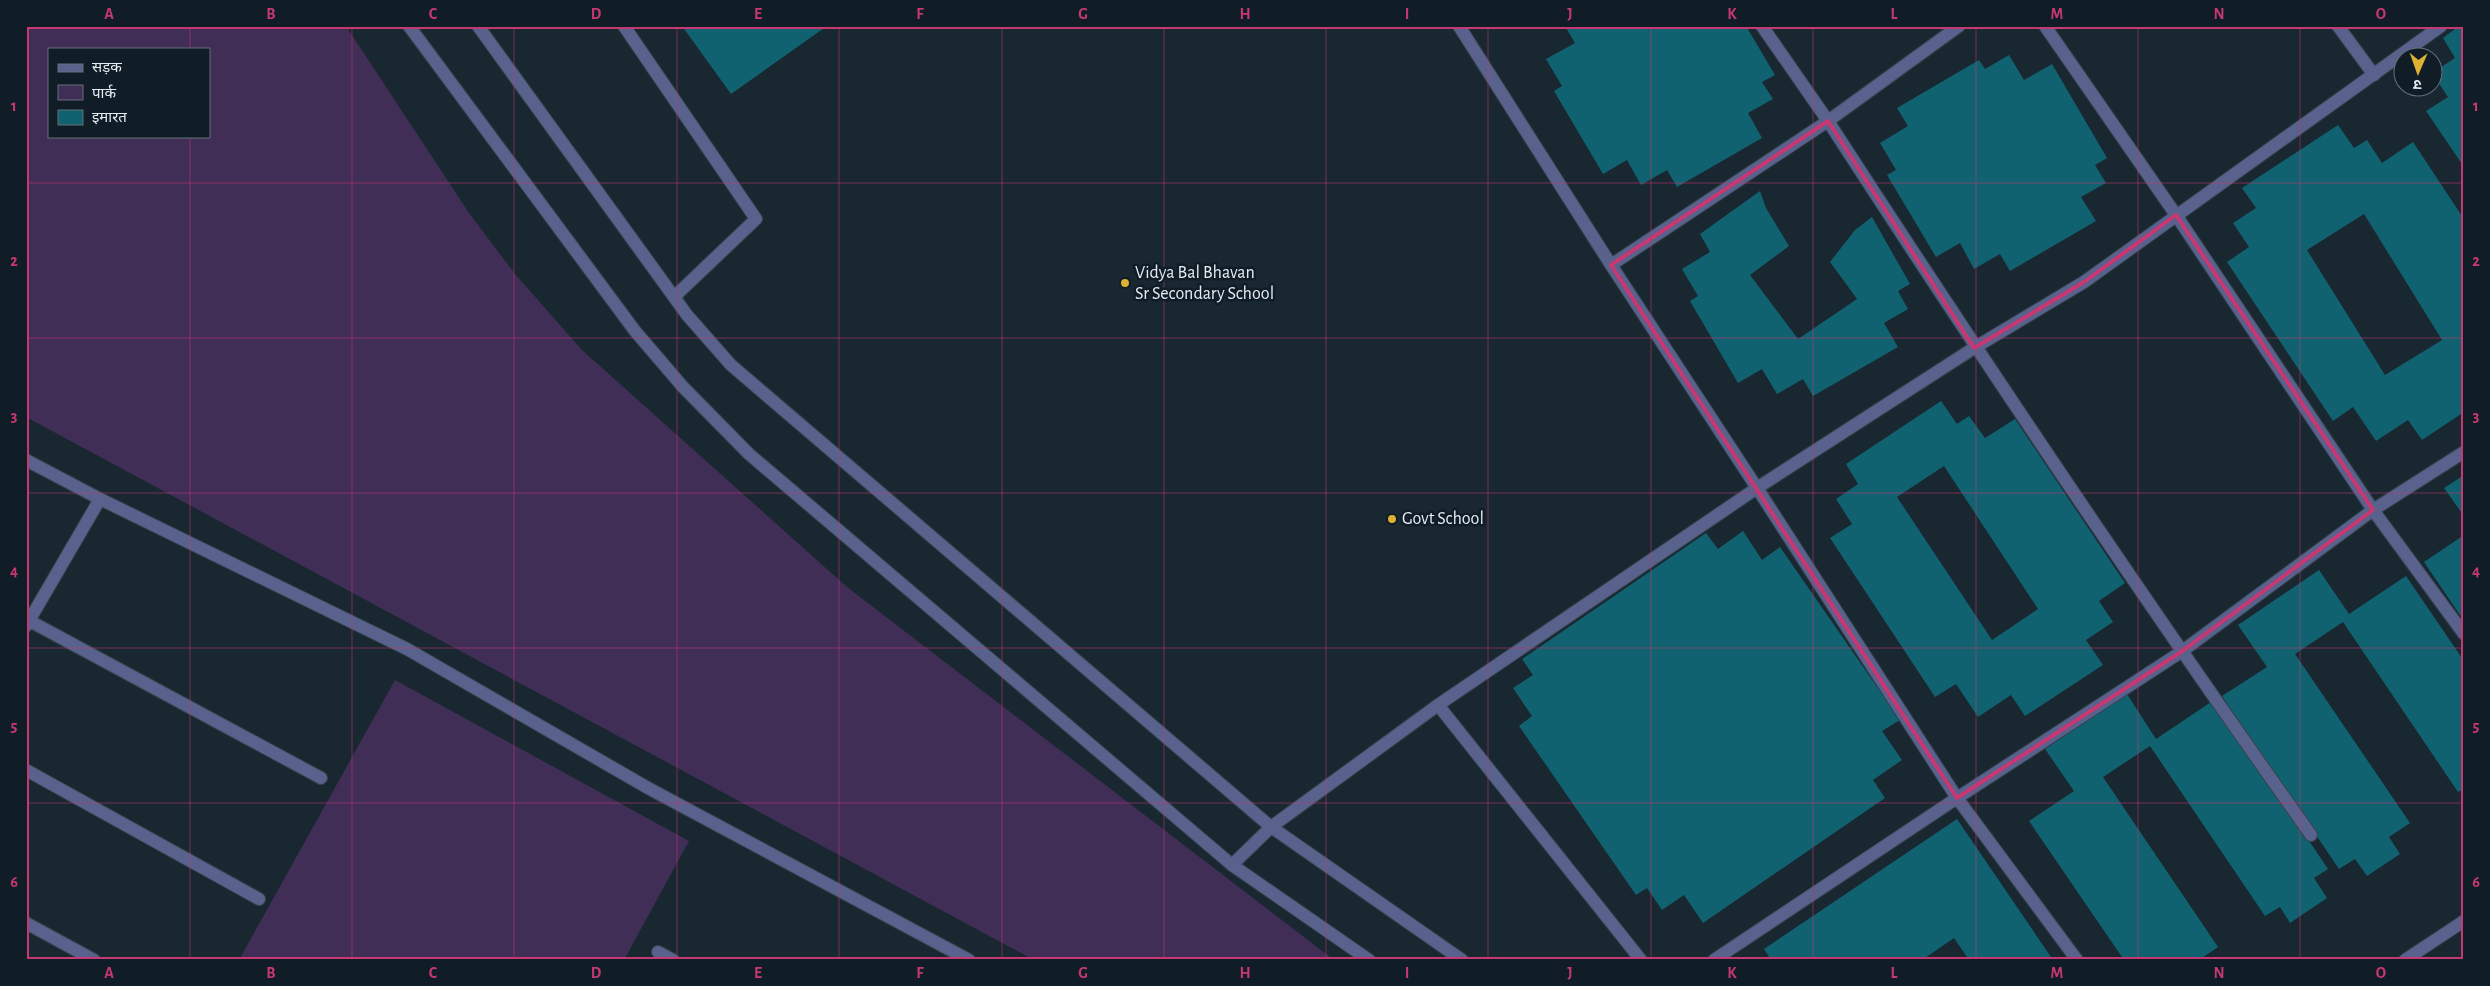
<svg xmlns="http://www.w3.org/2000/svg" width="2490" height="986" viewBox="0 0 2490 986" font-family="'Alegreya Sans','Noto Sans Devanagari',sans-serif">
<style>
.green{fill:#412e56;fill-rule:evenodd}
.building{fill:#116270;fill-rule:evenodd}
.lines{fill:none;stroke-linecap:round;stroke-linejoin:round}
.service-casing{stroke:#35434c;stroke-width:14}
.minor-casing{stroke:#35434c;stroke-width:14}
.tertiary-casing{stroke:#35434c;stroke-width:14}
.service{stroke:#58628d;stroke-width:12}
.minor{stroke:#58628d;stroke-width:12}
.tertiary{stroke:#58628d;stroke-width:12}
.marked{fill:none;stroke:#c73872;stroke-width:4;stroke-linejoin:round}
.grid{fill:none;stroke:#c73872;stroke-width:1;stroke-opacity:0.55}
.poi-dot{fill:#ddb233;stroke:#101d27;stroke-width:2}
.labels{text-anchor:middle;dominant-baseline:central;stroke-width:5;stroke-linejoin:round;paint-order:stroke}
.poi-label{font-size:18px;fill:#e4ecf4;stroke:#101d27;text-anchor:start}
.neatline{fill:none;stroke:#c73872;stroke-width:2}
.grid-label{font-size:16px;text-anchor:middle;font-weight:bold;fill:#c73872}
</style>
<rect width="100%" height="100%" fill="#192731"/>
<path class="green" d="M26 26H346L469 213 515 274 582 350 847 587 1334 960H1034L26 417ZM49 49H209V136H49Z
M395 680 689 841 624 960H239Z"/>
<path class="building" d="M682 26H827L731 94Z
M1565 26H1746L1775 75 1762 82 1773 99 1748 113 1762 138 1677 187 1667 170 1641 185 1627 160 1603 174 1554 91 1562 86 1546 59 1575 43Z
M2459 26H2464V167L2426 111 2448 97 2432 73 2455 58 2443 38Z
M2009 55 2024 80 2052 64 2107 158 2095 165 2106 183 2081 197 2096 221 2010 271 2000 254 1974 269 1960 243 1936 257 1887 175 1896 170 1880 143 1908 126 1897 108 1979 60 1985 69Z
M2338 125 2354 148 2367 140 2382 163 2413 142 2464 219V412L2422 440 2408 420 2376 441 2353 407 2333 421 2227 262 2249 247 2233 223 2256 208 2242 188ZM2364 214 2442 340 2385 375 2307 250Z
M1760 191 1766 208 1789 246 1750 275 1798 339 1857 299 1830 262 1855 230 1872 217 1910 284 1898 291 1908 309 1884 323 1898 347 1813 396 1803 379 1777 394 1762 369 1738 383 1690 301 1698 296 1682 269 1710 252 1700 234Z
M1941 401 1957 424 1969 416 1985 438 2015 419 2125 583 2099 601 2113 622 2086 640 2103 665 2025 716 2011 695 1978 717 1956 684 1935 697 1830 538 1852 524 1836 499 1858 484 1846 464ZM1944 466 2038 609 1992 640 1897 497Z
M2464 475V516L2444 488Z
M1743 531 1762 560 1780 547 1900 720 1882 731 1902 760 1873 780 1885 798 1703 923 1684 895 1662 910 1647 888 1636 895 1519 726 1532 716 1513 688 1533 675 1522 659 1706 533 1718 549Z
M2464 535V621L2424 562Z
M2319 570 2349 614 2406 576 2464 661V789L2458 792 2343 622 2295 654 2410 823 2389 837 2400 854 2367 876 2355 859 2339 869 2222 696 2267 667 2238 625Z
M2127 694 2156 739 2214 700 2328 869 2314 878 2327 898 2290 923 2280 907 2265 916 2150 746 2103 777 2218 947 2199 960H2124L2029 821 2074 791 2045 749Z
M1957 819 2053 960H1969L1954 938 1922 960H1771L1764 949Z"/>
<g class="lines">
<defs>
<path id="service" d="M2338 26 2374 75"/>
<path id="minor" d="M624 26 756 219 674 297
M1959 26 1828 121C1984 362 2144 600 2311 835
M2045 26 2176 215 2373 510 2464 634
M1611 265 1828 121 1762 26
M26 460 100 499 407 649 648 788 969 960
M26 619 321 778
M26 626 100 499
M1438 705 1641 960
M26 770 259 899
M1232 865 1271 827 1438 705 1757 488 1611 265 1459 26
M26 923 94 960
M658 952 673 960
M1714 960 1957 798 1757 488 1974 348 2084 282 2441 26
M2077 960 1957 798 2181 652 2373 510 2464 452"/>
<path id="tertiary" d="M409 26 635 331 683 387 749 454 1232 865 1369 960
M478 26 687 315 731 365 1271 827 1462 960
M2405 960 2464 921"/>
</defs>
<use href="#service" class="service-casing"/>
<use href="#minor" class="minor-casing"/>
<use href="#tertiary" class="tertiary-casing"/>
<use href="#service" class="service"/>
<use href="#minor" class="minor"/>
<use href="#tertiary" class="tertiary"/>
</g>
<path class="marked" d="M1828 121 1974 348 2084 282 2176 215 2373 510 2181 652 1957 798 1611 265Z"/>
<path class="grid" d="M190 26V49M352 26V960M514 26V960M677 26V960M839 26V960M1002 26V960M1164 26V960M1326 26V960M1488 26V960M1651 26V960M1813 26V960M1976 26V960M2138 26V960M2300 26V960M190 136V960M26 183H2464M26 338H2464M26 493H2464M26 648H2464M26 803H2464"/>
<g class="poi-dot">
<circle cx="1125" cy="283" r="5"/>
<circle cx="1392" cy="519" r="5"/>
</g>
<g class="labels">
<g class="poi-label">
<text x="1135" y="273">Vidya Bal Bhavan<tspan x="1135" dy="21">Sr Secondary School</tspan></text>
<text x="1402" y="519">Govt School</text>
</g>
</g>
<rect width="2490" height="986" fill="none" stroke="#101d27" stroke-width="55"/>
<rect x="48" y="48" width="162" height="90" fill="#101d27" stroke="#657079"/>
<rect x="58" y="64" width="25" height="8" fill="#58628d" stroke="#657079"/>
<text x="92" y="72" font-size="15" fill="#e4ecf4">सड़क</text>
<rect x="58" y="85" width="25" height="15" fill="#412e56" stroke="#657079"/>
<text x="92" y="98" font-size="15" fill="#e4ecf4">पार्क</text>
<rect x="58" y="110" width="25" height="15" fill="#116270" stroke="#657079"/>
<text x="92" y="122" font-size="15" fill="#e4ecf4">इमारत</text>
<g transform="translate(2418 72) rotate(182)"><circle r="24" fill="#101d27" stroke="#657079"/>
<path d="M0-4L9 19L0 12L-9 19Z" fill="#ddb233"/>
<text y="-8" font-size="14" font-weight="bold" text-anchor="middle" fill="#e4ecf4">उ</text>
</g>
<rect x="28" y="28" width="2434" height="930" class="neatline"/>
<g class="grid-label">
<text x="109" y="19">A</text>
<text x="271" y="19">B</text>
<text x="433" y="19">C</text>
<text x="596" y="19">D</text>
<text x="758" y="19">E</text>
<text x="920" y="19">F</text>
<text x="1083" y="19">G</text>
<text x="1245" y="19">H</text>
<text x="1407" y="19">I</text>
<text x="1570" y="19">J</text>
<text x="1732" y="19">K</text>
<text x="1894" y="19">L</text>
<text x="2057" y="19">M</text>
<text x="2219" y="19">N</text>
<text x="2381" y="19">O</text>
<text x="14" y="111">1</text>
<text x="2476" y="111">1</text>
<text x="14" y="266">2</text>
<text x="2476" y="266">2</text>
<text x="14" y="421">3</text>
<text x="2476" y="421">3</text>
<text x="14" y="576">4</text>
<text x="2476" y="576">4</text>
<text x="14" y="731">5</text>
<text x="2476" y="731">5</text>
<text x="14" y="887">6</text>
<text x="2476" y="887">6</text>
<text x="109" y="978">A</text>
<text x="271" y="978">B</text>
<text x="433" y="978">C</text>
<text x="596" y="978">D</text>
<text x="758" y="978">E</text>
<text x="920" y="978">F</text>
<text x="1083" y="978">G</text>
<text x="1245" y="978">H</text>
<text x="1407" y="978">I</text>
<text x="1570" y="978">J</text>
<text x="1732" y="978">K</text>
<text x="1894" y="978">L</text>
<text x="2057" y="978">M</text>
<text x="2219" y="978">N</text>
<text x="2381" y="978">O</text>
</g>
</svg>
